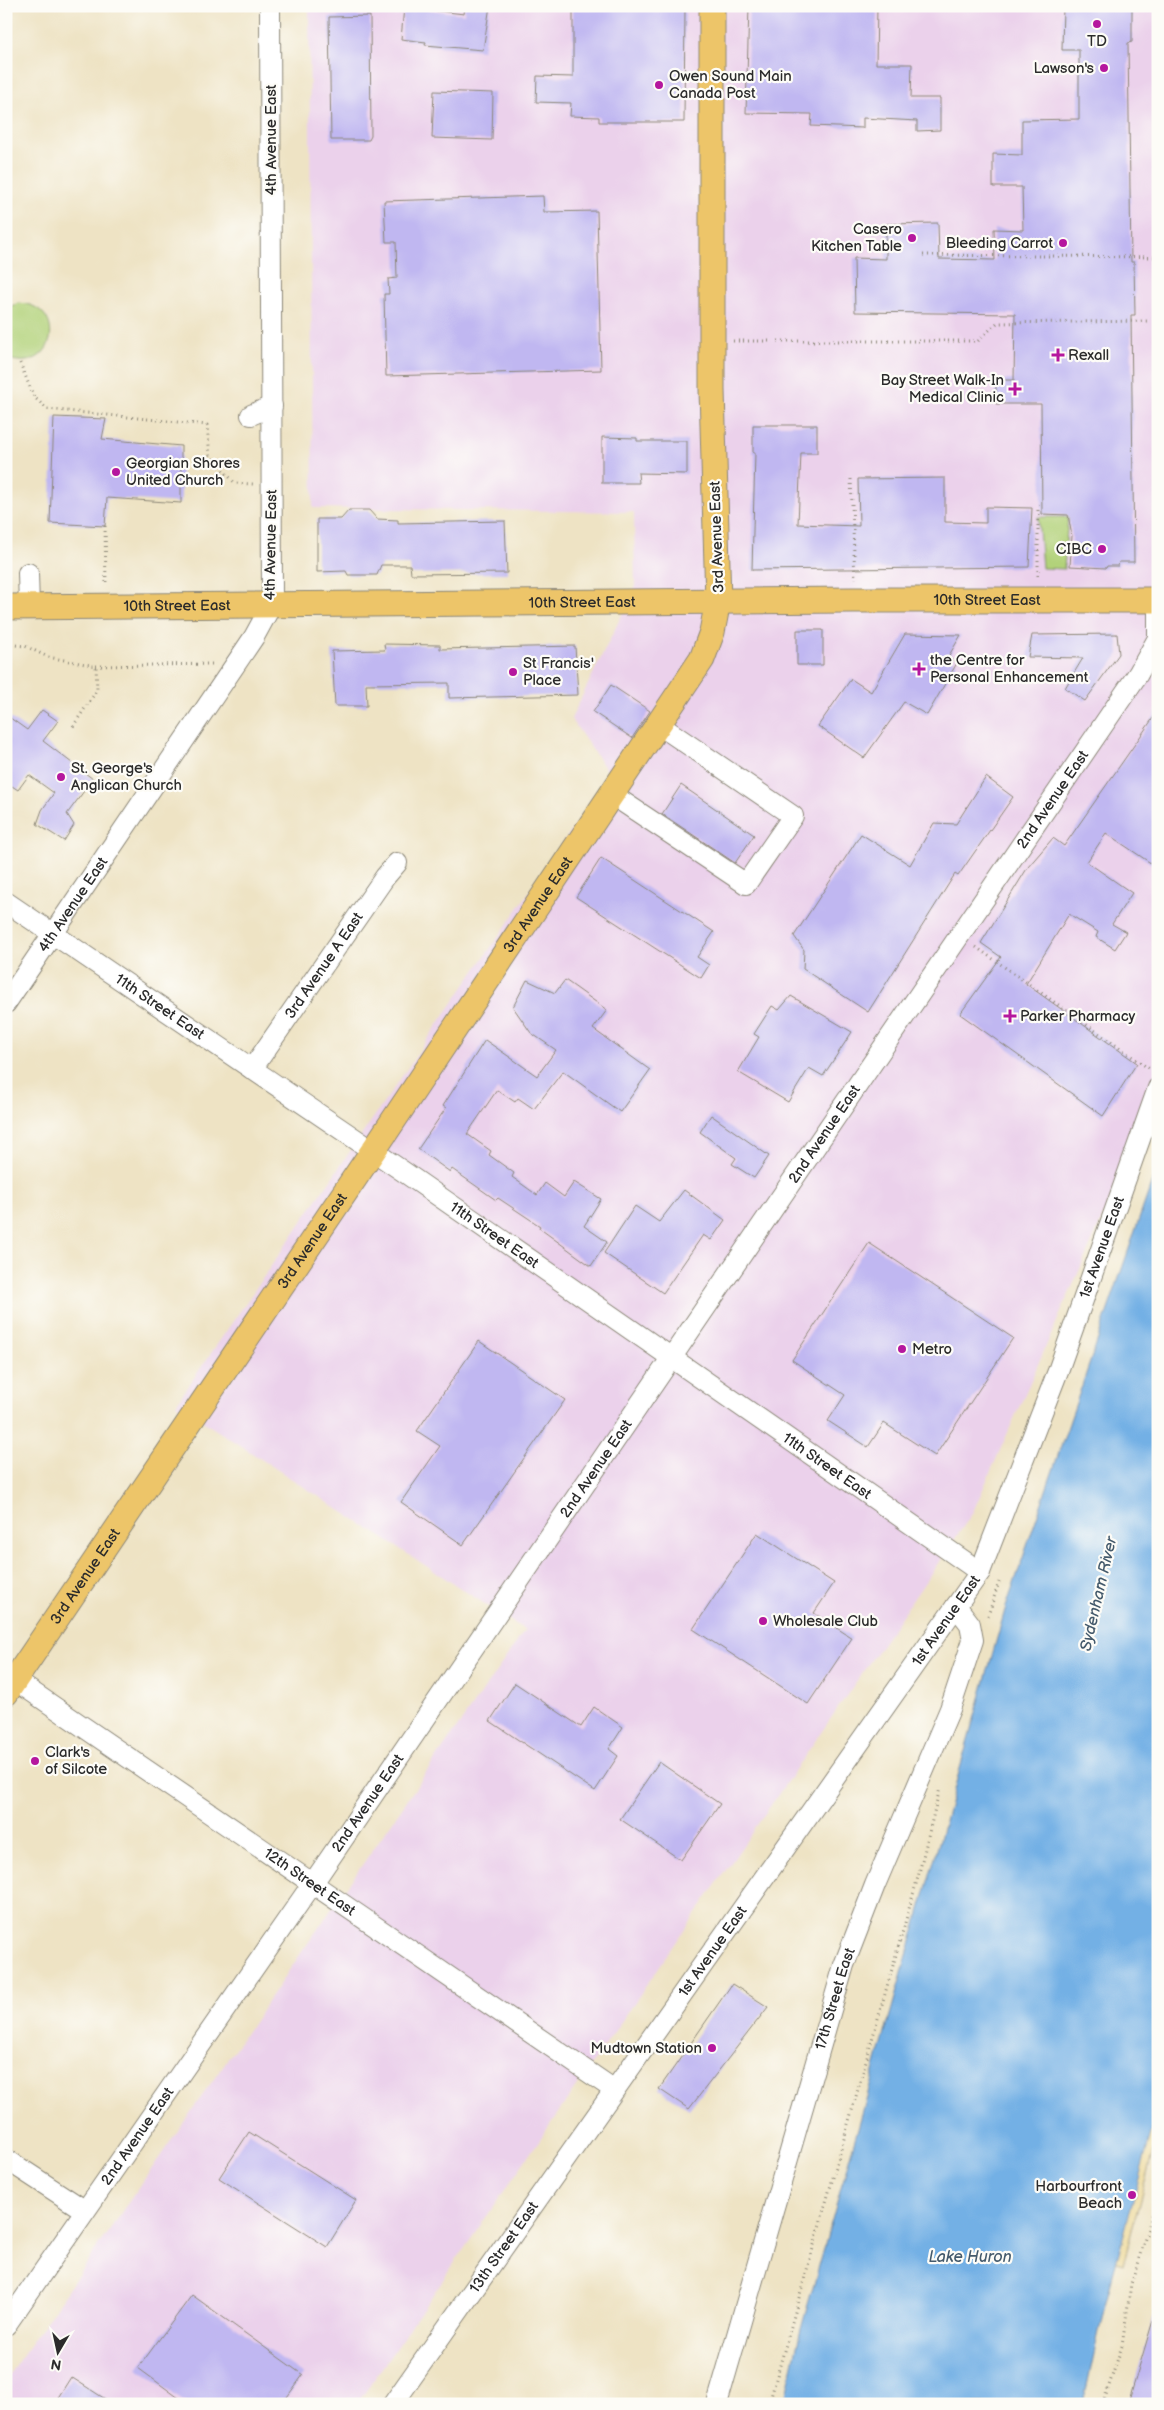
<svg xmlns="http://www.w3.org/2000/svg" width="1164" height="2410" viewBox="0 0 1164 2410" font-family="'Balsamiq Sans',sans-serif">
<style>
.built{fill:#ebd1eb}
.green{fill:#b2d27a;stroke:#6e7e52}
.sand{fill:#eeda9e;stroke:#8c8264}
.water{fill:#73b0e5;stroke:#4f6e88}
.building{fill:#c0b7f1}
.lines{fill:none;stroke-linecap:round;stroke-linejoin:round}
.minor-casing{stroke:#8c8778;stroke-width:22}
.major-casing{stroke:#8c8778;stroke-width:27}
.path{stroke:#8c8778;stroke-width:3;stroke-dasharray:1 4;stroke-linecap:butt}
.minor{stroke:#fff;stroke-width:20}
.major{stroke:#edc569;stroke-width:25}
.poi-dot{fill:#b5179e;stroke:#fdfcf7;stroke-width:2}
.labels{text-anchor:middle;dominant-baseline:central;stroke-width:4.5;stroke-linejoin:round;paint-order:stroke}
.poi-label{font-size:15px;fill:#2b2b2b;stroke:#fdfcf7;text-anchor:start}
.street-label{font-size:15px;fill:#2b2b2b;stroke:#fdfcf7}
.water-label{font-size:16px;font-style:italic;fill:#445a6c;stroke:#fdfcf7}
</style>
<rect width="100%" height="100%" fill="#fdfcf7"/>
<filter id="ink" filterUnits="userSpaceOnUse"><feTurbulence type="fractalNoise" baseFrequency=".02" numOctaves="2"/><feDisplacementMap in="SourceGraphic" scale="10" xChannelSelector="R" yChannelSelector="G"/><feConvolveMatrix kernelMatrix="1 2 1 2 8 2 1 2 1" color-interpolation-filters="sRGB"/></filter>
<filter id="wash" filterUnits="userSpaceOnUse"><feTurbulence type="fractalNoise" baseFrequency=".0096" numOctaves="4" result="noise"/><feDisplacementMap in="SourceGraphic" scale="20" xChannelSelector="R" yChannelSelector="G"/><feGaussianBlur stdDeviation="1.12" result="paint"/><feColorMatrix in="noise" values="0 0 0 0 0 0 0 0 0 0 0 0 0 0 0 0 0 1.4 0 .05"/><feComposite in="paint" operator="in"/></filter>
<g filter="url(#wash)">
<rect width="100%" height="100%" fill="#eee3c4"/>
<path class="built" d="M309 6H1158V1083L1128 1160 972 1514 357 2404H6V2379L525 1630 176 1404 610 775 571 719 635 588 634 512 313 508Z"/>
<path class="green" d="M19 303C69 306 56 377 6 358V308Z
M1038 517H1068L1064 569 1042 568Z"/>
<path class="sand" d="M1158 2073V2132L1123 2264 1106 2258Z"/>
<path class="water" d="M1158 1164V2108L1105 2304 1083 2404H784L801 2329 1005 1610Z"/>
<g id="blocks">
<path class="building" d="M465 6H490L483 50 425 45 426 42 401 39 404 7 464 14Z
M591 6H685L684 122H599V117L570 116 571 103 536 102 537 76 573 77V9H591Z
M749 6H877L876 64H912L911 98H940V130L917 131V121L863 118V128L811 126 812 114 746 113Z
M1063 6H1132V42L1128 43 1131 262H1134L1135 315H1131L1134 562H1119L1118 566H1107L1106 568 1070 566 1072 536 1068 515 1042 514 1041 404H996V380H1014L1015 314 855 312 854 258 886 259V224L938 223 939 259 995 260 994 229 1023 230 1022 187H993V154L1022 155V120L1079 119V50H1062Z
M370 16 371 136 369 140H331L329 17Z
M434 91 493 93 492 140 432 138Z
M543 196 544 212 597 211 601 370 386 376 384 294H389L388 279 397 278 396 242H386L384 201Z
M54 417 106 419 102 439 181 446V503L107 498 105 526 50 523Z
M753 425H817V453H801L798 524 859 526 858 479 945 478V522L986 523V507L1032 508 1029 567 752 570 755 453H753Z
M602 437 637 438V441H687V474L638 473 639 483H602Z
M349 510H369L377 519 398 520V523L505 521 507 573 411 574 410 565H381L377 575H348L346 571 317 572V519H341Z
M797 630H823V665H797Z
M905 634 961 635 948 657 957 663 927 715 904 702 864 758 818 726 851 679 871 692Z
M1117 634 1119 654 1085 701 1065 688 1083 658 1028 657 1032 635Z
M384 644 440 645V649L575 646 578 695 449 698V683L366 684 367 706H335L332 651 385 650Z
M611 685 650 711 632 738 593 712Z
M42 710 58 721 43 741 93 779 67 814 74 825 64 841 37 824 42 810 54 793 29 775 18 790 6 782V715L27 730Z
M1158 711V868L1106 833 1087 862 1132 893 1112 924 1126 932 1115 949 1096 937 1098 932 1069 914 1026 984 1137 1063 1103 1116 960 1014 1001 957 981 943 1028 867 1053 838 1064 846Z
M986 777 1013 797 958 876 955 874 868 1012 803 969 804 950 794 936 861 834 910 865 934 823 956 824Z
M681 785 754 835 735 863 662 814Z
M601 858 714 932 697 957 709 965 701 978 576 897Z
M527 980 555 993 565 980 607 1010 593 1029 650 1070 620 1112 563 1071 534 1109 518 1098 515 1102 497 1090 467 1134 491 1151 489 1155 514 1173 512 1177 537 1195 545 1183 564 1197 574 1182 601 1199 584 1226 607 1242 591 1266 539 1228 540 1226 498 1198 496 1200 452 1169 450 1172 418 1149 446 1108 443 1106 485 1040 537 1076 556 1050 531 1033 513 1007Z
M791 996 852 1032 823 1076 809 1068 788 1102 738 1072 759 1037 754 1034 772 1006 779 1010Z
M711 1115 769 1156 754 1178 732 1164 736 1158 700 1132Z
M684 1190 725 1220 711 1240 703 1235 663 1293 604 1253 635 1206 659 1222Z
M869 1243 1013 1338 935 1456 884 1423 868 1447 828 1421 845 1395 792 1360Z
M479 1341 565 1400 463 1545 401 1502 440 1446 417 1431Z
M757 1533 834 1583 814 1613 852 1638 808 1704 693 1629Z
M515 1683 581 1727 594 1707 623 1727 609 1749 618 1756 595 1791 490 1721Z
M659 1762 720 1804 681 1860 620 1819Z
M732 1984 768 2007 689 2109 659 2089Z
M249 2132 356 2200 327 2247 219 2178Z
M192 2295 303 2375 282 2404H187L138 2368Z
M1154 2317H1158V2404H1128Z
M71 2377 113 2404H54Z"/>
</g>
</g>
<g filter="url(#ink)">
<use href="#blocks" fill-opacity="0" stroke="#8c8778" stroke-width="1"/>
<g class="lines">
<defs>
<g id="minor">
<path d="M251 415 272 406"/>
<path d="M28 573 29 606"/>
<path d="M611 794 746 884 793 816 658 724"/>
<path id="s1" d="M6 902 404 1172 980 1572"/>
<path id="s2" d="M6 1003 254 637 272 604 270 6"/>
<path id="s3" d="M252 1069 385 877 397 863"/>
<path id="s4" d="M6 1674 613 2089"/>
<path d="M6 2159 84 2210"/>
<path id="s5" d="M6 2325 313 1883 1138 674 1158 638V602"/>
<path id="s6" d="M393 2404 980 1572 1058 1371 1158 1088"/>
<path id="s7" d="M717 2404 844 1965 875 1885 950 1709 973 1640 970 1624 956 1606"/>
</g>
<g id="major">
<path id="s8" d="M6 607 853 600H1158"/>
<path id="s9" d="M6 1693 373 1151 702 659 712 632 718 601 712 390V6"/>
</g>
</defs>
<use href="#minor" class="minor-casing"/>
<use href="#major" class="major-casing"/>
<path class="path" d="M923 255 1158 257
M733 341H978L997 323 1148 321
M20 363 34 397 47 409 207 425 210 456 235 483 253 484
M851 479 855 579
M1038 505V579
M105 526 106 585
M6 644 25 646 48 657 96 666 97 690 72 728
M96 666 213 664
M976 947 1151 1070
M988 1616 999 1582
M769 2404 918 1877 940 1788
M1103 2404 1122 2346 1131 2284 1158 2196"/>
<use href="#minor" class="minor"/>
<use href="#major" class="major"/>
</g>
</g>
<g class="poi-dot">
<circle cx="1097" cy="24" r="5"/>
<circle cx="1104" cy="68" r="5"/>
<circle cx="659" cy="85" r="5"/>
<circle cx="912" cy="238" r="5"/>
<circle cx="1063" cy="243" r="5"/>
<path d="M1055.5 347.5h5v5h5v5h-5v5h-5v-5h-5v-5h5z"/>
<path d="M1012.5 381.5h5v5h5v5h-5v5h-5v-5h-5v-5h5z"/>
<circle cx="116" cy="472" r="5"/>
<circle cx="1102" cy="549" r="5"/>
<path d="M916.5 661.5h5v5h5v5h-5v5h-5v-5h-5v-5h5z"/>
<circle cx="513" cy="672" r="5"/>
<circle cx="61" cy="777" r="5"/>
<path d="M1007.5 1008.5h5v5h5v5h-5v5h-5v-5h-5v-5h5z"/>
<circle cx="902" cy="1349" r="5"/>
<circle cx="763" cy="1621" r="5"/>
<circle cx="35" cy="1761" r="5"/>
<circle cx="712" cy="2048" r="5"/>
<circle cx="1132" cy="2195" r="5"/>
</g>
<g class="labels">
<g class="poi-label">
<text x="1097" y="41" text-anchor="middle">TD</text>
<text x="1094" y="68" text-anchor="end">Lawson's</text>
<text x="669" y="76">Owen Sound Main<tspan x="669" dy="17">Canada Post</tspan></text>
<text x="902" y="229" text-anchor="end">Casero<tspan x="902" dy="17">Kitchen Table</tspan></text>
<text x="1053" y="243" text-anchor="end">Bleeding Carrot</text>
<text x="1068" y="355">Rexall</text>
<text x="1004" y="380" text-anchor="end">Bay Street Walk-In<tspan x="1004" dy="17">Medical Clinic</tspan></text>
<text x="126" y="463">Georgian Shores<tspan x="126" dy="17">United Church</tspan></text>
<text x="1092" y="549" text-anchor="end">CIBC</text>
<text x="930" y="660">the Centre for<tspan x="930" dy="17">Personal Enhancement</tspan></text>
<text x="523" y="663">St Francis'<tspan x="523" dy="17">Place</tspan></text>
<text x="71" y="768">St. George's<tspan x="71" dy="17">Anglican Church</tspan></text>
<text x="1020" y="1016">Parker Pharmacy</text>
<text x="912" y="1349">Metro</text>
<text x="773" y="1621">Wholesale Club</text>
<text x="45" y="1752">Clark's<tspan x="45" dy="17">of Silcote</tspan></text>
<text x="702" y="2048" text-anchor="end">Mudtown Station</text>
<text x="1122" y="2186" text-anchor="end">Harbourfront<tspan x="1122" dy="17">Beach</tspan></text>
</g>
<g class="street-label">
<text transform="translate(271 140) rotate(-90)">4th Avenue East</text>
<text transform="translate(717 537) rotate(-92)">3rd Avenue East</text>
<text transform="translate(271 545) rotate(-89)">4th Avenue East</text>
<text stroke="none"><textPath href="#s8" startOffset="981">10th Street East</textPath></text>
<text stroke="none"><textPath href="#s8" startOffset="576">10th Street East</textPath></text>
<text stroke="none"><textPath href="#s8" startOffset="171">10th Street East</textPath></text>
<text stroke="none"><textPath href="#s5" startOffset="1850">2nd Avenue East</textPath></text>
<text stroke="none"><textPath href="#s9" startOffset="951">3rd Avenue East</textPath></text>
<text stroke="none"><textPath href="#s2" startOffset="119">4th Avenue East</textPath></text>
<text stroke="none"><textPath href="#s3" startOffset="126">3rd Avenue A East</textPath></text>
<text stroke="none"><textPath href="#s1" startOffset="186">11th Street East</textPath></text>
<text stroke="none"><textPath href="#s5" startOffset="1445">2nd Avenue East</textPath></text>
<text stroke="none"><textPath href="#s1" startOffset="591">11th Street East</textPath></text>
<text stroke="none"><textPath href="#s9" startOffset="546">3rd Avenue East</textPath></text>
<text stroke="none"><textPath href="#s6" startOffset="1365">1st Avenue East</textPath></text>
<text stroke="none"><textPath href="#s1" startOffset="996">11th Street East</textPath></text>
<text stroke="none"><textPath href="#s5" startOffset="1040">2nd Avenue East</textPath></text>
<text stroke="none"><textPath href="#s9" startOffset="141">3rd Avenue East</textPath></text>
<text stroke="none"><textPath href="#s6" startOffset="959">1st Avenue East</textPath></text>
<text stroke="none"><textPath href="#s5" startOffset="635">2nd Avenue East</textPath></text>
<text stroke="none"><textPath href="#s4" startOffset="368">12th Street East</textPath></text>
<text stroke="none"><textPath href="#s6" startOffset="554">1st Avenue East</textPath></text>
<text stroke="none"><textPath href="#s7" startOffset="422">17th Street East</textPath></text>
<text stroke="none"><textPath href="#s5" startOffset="230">2nd Avenue East</textPath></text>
<text stroke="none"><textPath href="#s6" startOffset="192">13th Street East</textPath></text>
</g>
<g class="water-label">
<text transform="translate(1099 1594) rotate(-77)">Sydenham River</text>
<text x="970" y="2257">Lake Huron</text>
</g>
</g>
<rect width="1164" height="2410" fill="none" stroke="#fdfcf7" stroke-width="25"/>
<g transform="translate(58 2352) rotate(189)" stroke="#fdfcf7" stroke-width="4" paint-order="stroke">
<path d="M0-4L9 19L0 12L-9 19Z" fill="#2b2b2b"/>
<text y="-8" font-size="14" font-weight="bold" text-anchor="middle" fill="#2b2b2b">N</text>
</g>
</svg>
